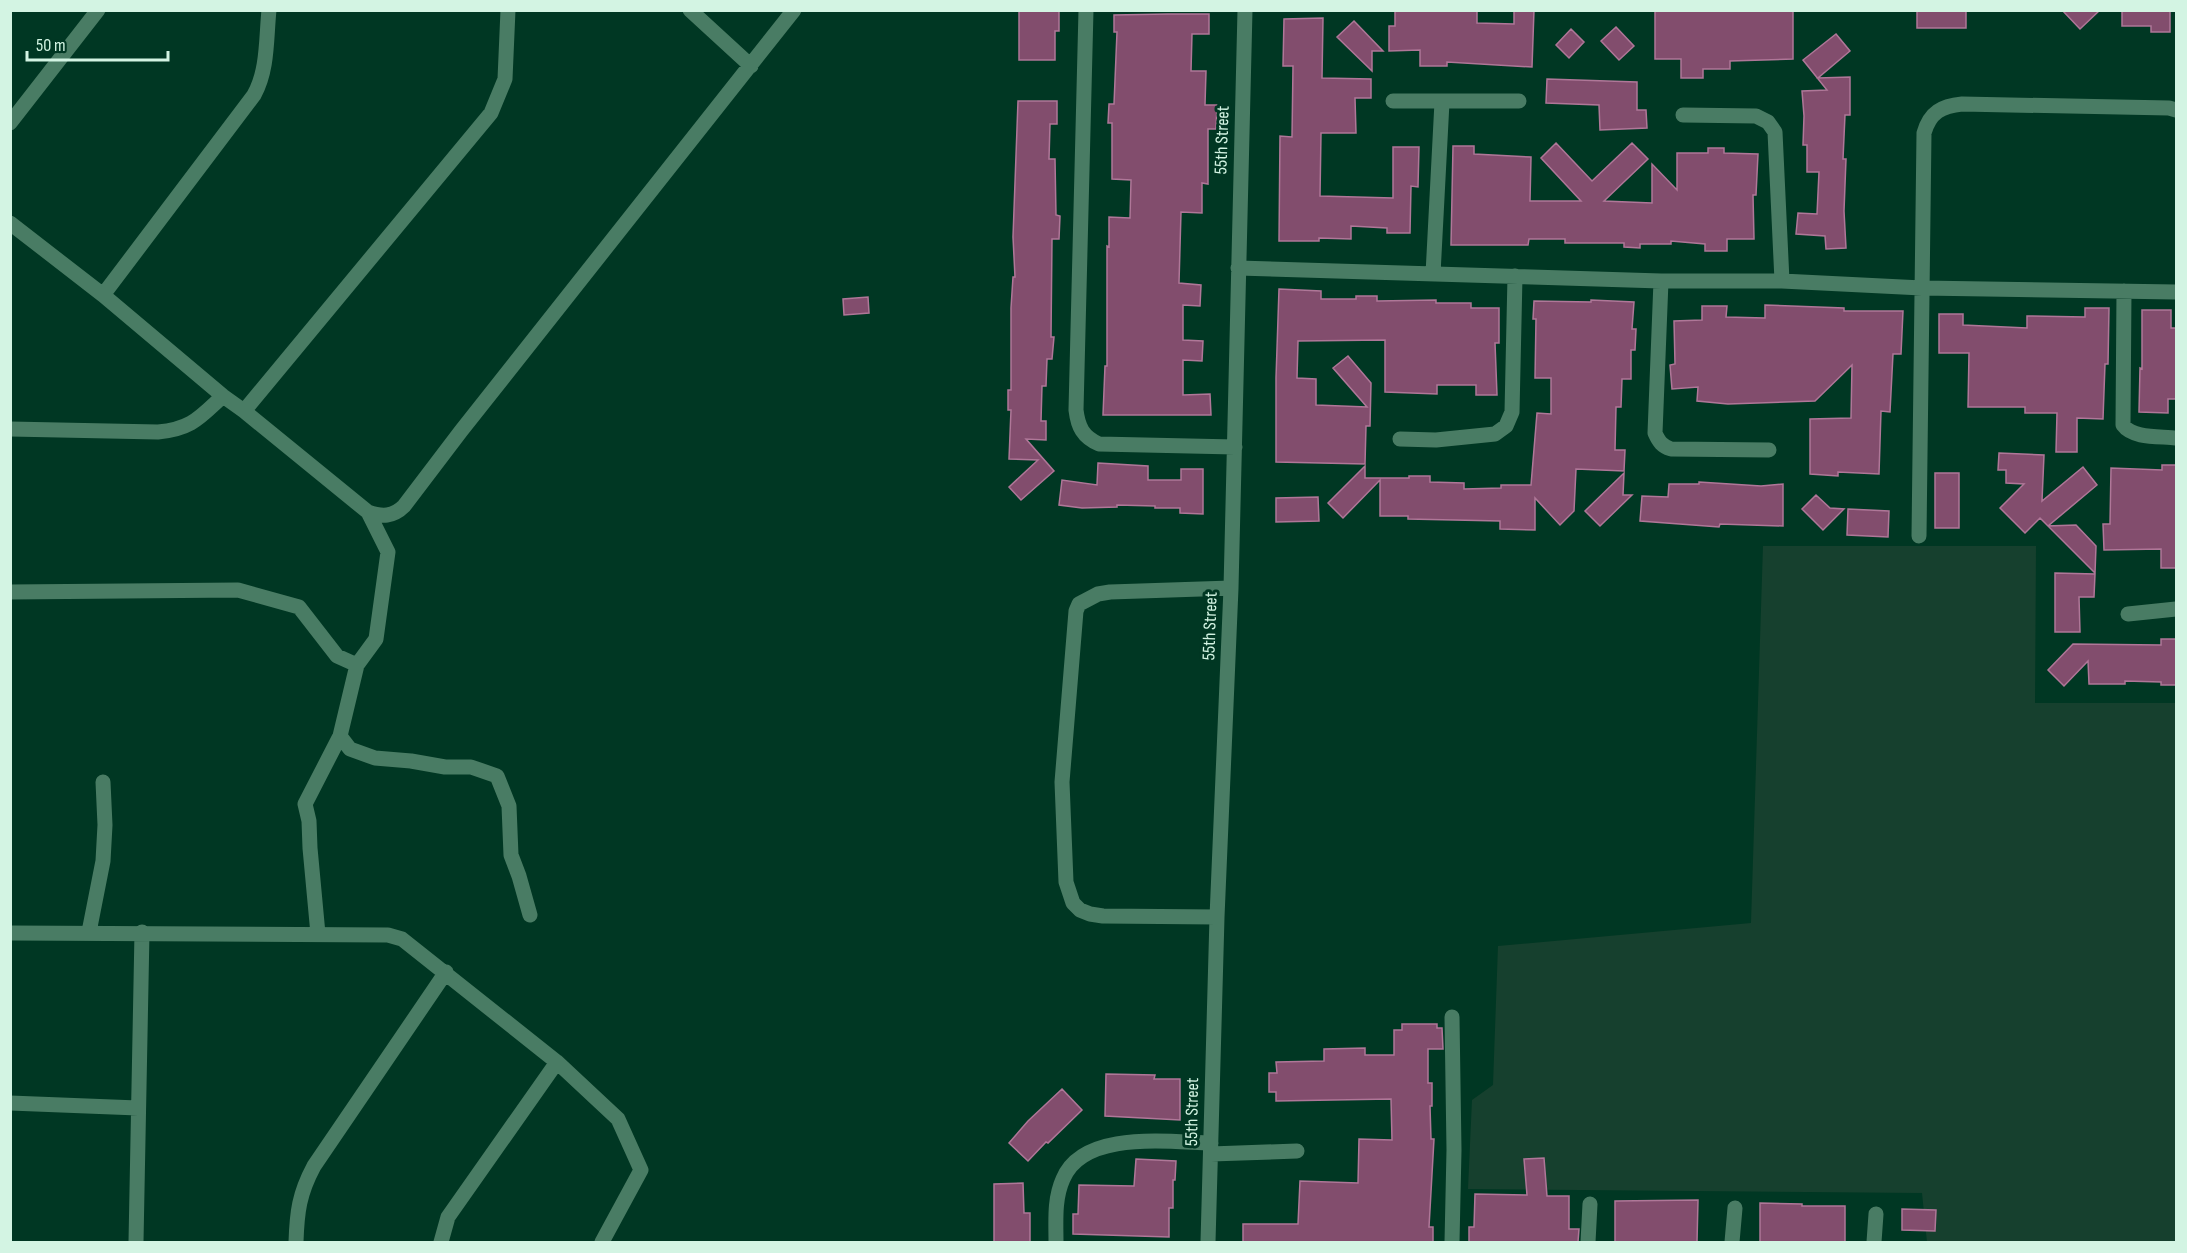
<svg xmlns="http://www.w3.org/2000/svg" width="2187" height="1253" viewBox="0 0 2187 1253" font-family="'Sofia Sans Condensed',sans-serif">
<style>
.built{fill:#16402e}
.building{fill:#824d6d;stroke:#af7798;stroke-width:1.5}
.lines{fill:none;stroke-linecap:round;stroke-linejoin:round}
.minor{stroke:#497c64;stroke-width:15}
.labels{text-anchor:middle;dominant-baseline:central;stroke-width:6;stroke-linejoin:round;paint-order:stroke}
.street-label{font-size:18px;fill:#d3f4e3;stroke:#003723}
</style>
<rect width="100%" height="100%" fill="#003723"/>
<path class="built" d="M1763 546H2036L2035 703H2176V1242H1927L1922 1193 1468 1189 1472 1100 1493 1085 1498 946 1751 923Z"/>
<path class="building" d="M1019 10H1059V31H1055V60H1019Z
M1395 10H1477V23L1514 24V10H1534L1532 67 1447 62V66H1420V50L1389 51V26H1395Z
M1655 10H1793V59L1730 61V69H1703V78H1681V59H1655Z
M1917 10H1966V28H1917Z
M2062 10H2100L2080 29Z
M2122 10H2170V32H2151V26H2122Z
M1168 14H1209V34H1192L1191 71H1206L1205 105H1217L1216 129H1208V184L1202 183V213L1181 212 1179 283 1201 285 1200 306 1183 305V340L1203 341 1202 361 1183 360V395L1210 394 1211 415H1103L1105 366H1107V246L1109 247V217L1130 218 1131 180 1112 179V123H1108L1109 104H1114L1117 32H1114V15Z
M1323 18 1322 78 1371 79V98H1355L1356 133H1321L1320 196 1393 198V147H1419L1418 187 1411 186 1410 233H1387V228L1351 226V239L1319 238V241H1279L1280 136 1292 137 1293 66H1283L1284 19Z
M1354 21 1383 51H1372V71L1337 37Z
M1616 27 1634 46 1619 60 1601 41Z
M1571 29 1584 42 1569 58 1556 45Z
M1836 34 1850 51 1818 78 1850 77V115H1845L1843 159H1846L1844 211 1846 248 1826 249 1825 236 1796 234 1798 213 1817 214 1819 172H1807V145H1803L1804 116 1802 91 1827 90 1803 60Z
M1547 79 1637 82V110H1646L1647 128 1600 130 1599 105 1546 103Z
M1018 101H1057V124H1050L1049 159H1055L1056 215 1060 216 1059 239H1052L1051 337H1054L1052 359H1047L1046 386H1042L1041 421H1046V440L1026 439 1054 471 1021 500 1009 487 1038 460 1009 459 1011 410H1008V390H1011V308L1013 277H1015L1013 237Z
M1556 143 1592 181 1632 143 1648 159 1604 201 1652 203V164L1677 190V153H1708V148H1724V153L1758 154 1756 195H1753L1754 239H1727V251H1705V244L1671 241V244H1640V248L1624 247V243H1565V239H1529L1528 245H1451L1453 146H1474V154L1531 157 1530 201H1581L1541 158Z
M1279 289 1321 291V299H1356V296H1377V301L1436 300V303H1471V308H1499V343H1495L1497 395H1476V385H1437V394L1385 392V340L1298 341 1297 378 1316 379V405L1367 407 1333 368 1348 356 1371 383 1370 426H1366L1365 464 1276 462V378Z
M868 297 869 313 844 315 843 299Z
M1591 300 1634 302 1632 329H1636L1635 350H1631V379H1622L1621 407H1616L1615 450H1625L1624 471 1576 469 1574 511 1560 525 1535 498V530L1500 529V521L1408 519V516H1380V480L1343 518 1328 503 1365 466V478H1409V476H1430V482L1464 483V489L1501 488V485H1531L1537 413 1551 414V378H1535L1536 319H1533L1534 301 1591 302Z
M1765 305 1844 308V311H1903L1901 354H1893L1890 412 1881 411 1879 474 1838 472V476L1810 474V419L1851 418 1852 365 1815 401 1728 404 1697 401 1698 387 1672 389 1670 365 1675 364 1674 321 1702 320V306H1727L1726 317 1765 318Z
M2085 308H2109L2108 364H2105L2103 419 2077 418V452H2056L2057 413H2025V407H1968L1969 353H1939V314H1963V325L2027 328V316L2085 317Z
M2142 310H2171V328H2176V399H2168V413L2139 412 2140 368 2142 369Z
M1999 453 2044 455 2042 501 2083 467 2097 485 2048 526 2040 518 2025 533 2000 508 2024 484 2006 483V470H1998Z
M1098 463 1148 466V480H1181V469H1203V514L1180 513V508H1155V506L1117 505V507L1082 508 1059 505 1062 480 1097 485Z
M2162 465H2176V568H2161V549L2104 550 2103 524H2110L2111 468 2162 470Z
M1624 473 1623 495H1632L1600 526 1585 511Z
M1935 473H1959V528H1935Z
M1699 482 1761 486 1783 484V526L1720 524 1719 527 1640 521 1642 496 1668 497 1669 484H1699Z
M1816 495 1830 508 1844 509 1823 530 1802 509Z
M1318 497 1319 521 1276 522V498Z
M1848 509 1889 511 1888 537 1847 535Z
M2076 525 2096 546 2095 573 2048 526Z
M2055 573 2095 574 2094 597H2079L2080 632H2055Z
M2161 639H2176V685H2161V682L2125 681V684H2089L2088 661 2064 686 2048 670 2073 644 2161 645Z
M1402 1024H1437V1028H1442L1443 1049H1428V1083H1432V1106H1430L1431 1139H1434L1429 1227H1433V1242H1243V1224H1298L1300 1181 1358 1183 1359 1139 1392 1140 1391 1099 1276 1101V1092H1269V1073H1277L1276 1062 1324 1061V1049L1365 1048V1055H1394V1030H1402Z
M1106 1074 1155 1075 1154 1079H1180V1120L1105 1116Z
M1062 1089 1082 1110 1048 1143 1046 1142 1028 1161 1009 1143 1028 1121Z
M1544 1158 1547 1196H1569V1229H1579L1578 1242H1469V1227H1474L1475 1194 1527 1195 1524 1159Z
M1136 1159 1176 1161 1175 1180H1173V1208H1169V1237L1073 1234V1214H1078L1079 1185 1134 1186Z
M1023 1183 1024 1213H1030V1242H994V1184Z
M1698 1200 1697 1242H1615V1201Z
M1760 1203 1802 1204V1206H1845V1242H1760Z
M1902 1209 1936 1210 1935 1231 1902 1230Z"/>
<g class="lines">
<path class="minor" d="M690 10 751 66
M1086 10 1076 410C1078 427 1083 437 1099 444L1235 447
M1393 101H1519
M1683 115 1756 116 1768 122 1775 132 1782 281
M10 123 98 10
M10 223 103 295 223 396 244 411 368 512C382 517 393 517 404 506L461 431 794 10
M1238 268 1661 281H1782L1922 288 2176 292
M1433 274 1442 102
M1661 281 1655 433C1659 442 1662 446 1671 449L1769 450
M2124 291 2123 425C2133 439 2161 436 2176 438
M103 295 254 95C268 70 266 39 269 10
M244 411 491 113 505 79 508 10
M10 429 158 432C192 429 200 417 223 396
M1400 439 1436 440 1495 434 1506 426 1512 412 1515 276
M1919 536 1924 133C1930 112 1942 106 1962 104L2169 108 2176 110
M10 592 238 590 299 607 337 656 357 665 376 639 388 552 368 512
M2128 614 2176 609
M340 736 350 749 375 758 411 761 445 767H471L497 776 509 806 511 855 519 876 530 915
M1217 917 1103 916 1090 914 1080 910 1073 903 1066 882 1062 782 1076 611 1079 604 1098 594 1110 592 1231 588
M89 932 103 861 105 825 103 782
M10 933 388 935 402 939 557 1062 618 1119 641 1170 602 1242
M318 934 310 848 309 821 305 804 340 736 357 665
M10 1103 138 1108
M1211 1154 1297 1151
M136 1242 142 932
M296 1242C297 1212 299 1194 314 1166L446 972
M441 1242 448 1217 557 1062
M1056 1242C1056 1221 1054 1199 1063 1179 1083 1130 1168 1142 1211 1143
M1208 1242 1217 917 1231 588 1245 10
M1452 1242 1454 1150 1452 1017
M1588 1242 1590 1204
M1732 1242 1735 1208
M1874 1242 1876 1214"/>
</g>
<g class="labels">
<g class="street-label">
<text transform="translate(1222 140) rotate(-88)">55th Street</text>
<text transform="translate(1210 626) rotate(-88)">55th Street</text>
<text transform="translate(1192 1112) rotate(-89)">55th Street</text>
</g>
</g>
<rect width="2187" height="1253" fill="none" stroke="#d3f4e3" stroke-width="24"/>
<path d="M27 51v9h141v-9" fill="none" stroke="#d3f4e3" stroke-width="3"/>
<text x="36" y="51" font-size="18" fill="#d3f4e3" stroke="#003723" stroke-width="4.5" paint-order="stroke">50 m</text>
</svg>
